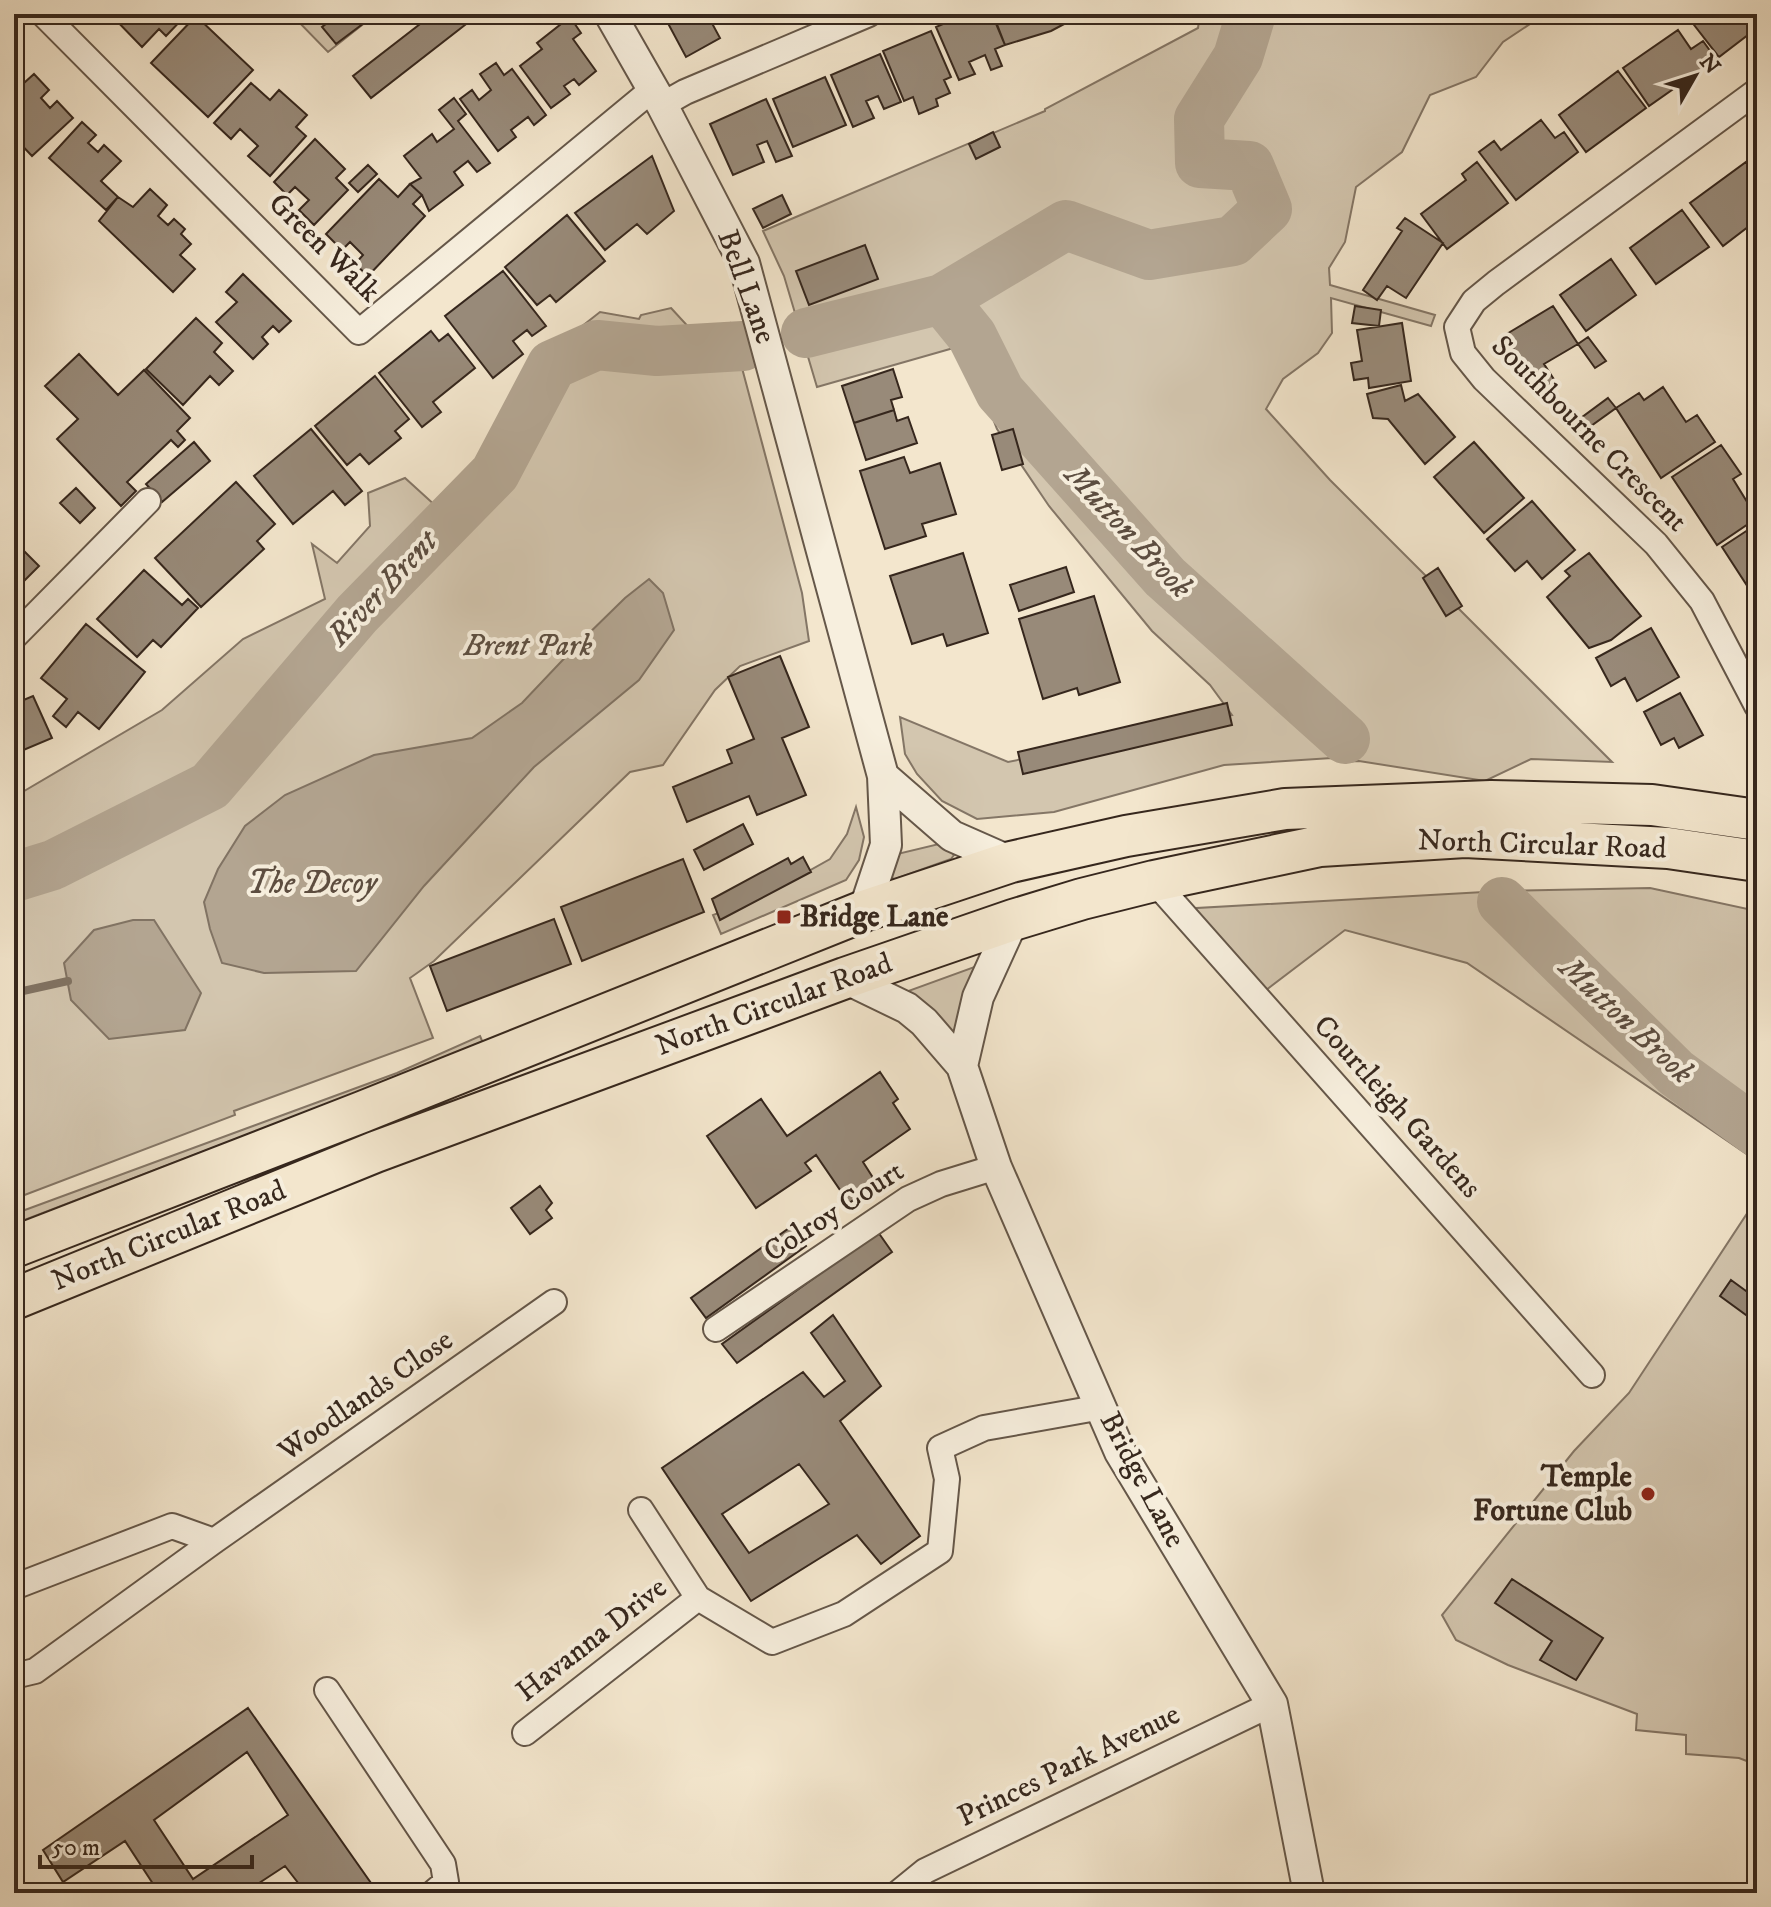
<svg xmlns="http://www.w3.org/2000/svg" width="1771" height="1907" viewBox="0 0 1771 1907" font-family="'IM FELL DW Pica',serif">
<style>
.green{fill:#d3c6af;stroke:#847666;stroke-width:2}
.water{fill:#b3a591;stroke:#817363;stroke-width:2}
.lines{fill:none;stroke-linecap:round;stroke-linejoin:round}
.stream{stroke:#817363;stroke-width:8}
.river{stroke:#b3a591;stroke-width:50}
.building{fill:#988a79;stroke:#36271d;stroke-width:2;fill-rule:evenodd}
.minor-casing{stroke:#655749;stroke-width:28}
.tertiary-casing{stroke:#655749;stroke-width:34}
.trunk-casing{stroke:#36271d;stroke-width:44}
.minor{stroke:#f7efde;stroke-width:24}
.tertiary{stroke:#f7efde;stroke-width:30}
.trunk{stroke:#f3e6cd;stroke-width:40}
.poi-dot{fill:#8f2418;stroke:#f7efde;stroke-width:3}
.labels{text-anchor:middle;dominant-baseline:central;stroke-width:8;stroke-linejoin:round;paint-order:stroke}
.street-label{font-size:30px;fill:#36271d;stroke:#f7efde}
.park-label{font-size:30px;font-style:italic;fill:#5d4f42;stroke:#f7efde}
.poi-label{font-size:30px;font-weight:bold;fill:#36271d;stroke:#f7efde;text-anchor:start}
.water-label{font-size:32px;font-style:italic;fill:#5c4d40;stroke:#f7efde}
</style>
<rect width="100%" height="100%" fill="#f3e6cd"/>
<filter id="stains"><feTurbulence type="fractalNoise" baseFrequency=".0025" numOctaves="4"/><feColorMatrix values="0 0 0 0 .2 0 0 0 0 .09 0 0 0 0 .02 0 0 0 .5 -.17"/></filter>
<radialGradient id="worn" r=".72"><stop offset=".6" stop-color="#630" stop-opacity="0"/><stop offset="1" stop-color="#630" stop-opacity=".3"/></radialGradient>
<path class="green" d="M291 14H376L328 52Z
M1200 14H1545L1503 42 1476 77 1430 95 1402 152 1356 187 1345 242 1329 268 1330 285 1435 315 1431 326 1331 298 1332 333 1318 353 1283 379 1266 409 1330 480 1612 762 1531 759 1485 781 1359 761 1342 762 1332 758 1224 765 1054 812 977 819 942 801 917 774 905 754 900 717 1008 762 1232 715 1210 685 1152 631 1049 506 997 429 964 345 817 387 784 276 763 231 1045 111V109L1198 28Z
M671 308 693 332 730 323 802 593 809 641 740 666 715 690 663 765 630 772 434 961 410 978 433 1038 234 1111 235 1115 14 1199V797L162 710 243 639 325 599 312 544 337 563 370 526 368 493 405 478 438 508 482 474 548 353 600 312 639 319 641 315Z
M856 807 864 837 859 860 846 880 721 934 713 915 764 896 830 859 847 834Z
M943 843 954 855 951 859 895 879 887 877 893 855Z
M1650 888 1757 911V1161L1467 963 1345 930 1257 997 1180 909 1502 891Z
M977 966 958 1033 951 1036 900 994Z
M480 1036 483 1043 468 1050 14 1224V1214L397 1073Z
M1757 1202V1538L1750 1548 1757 1552V1765L1739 1758 1686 1754V1735L1636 1730 1637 1714 1508 1665 1456 1640 1442 1615 1574 1451 1629 1393 1750 1209Z"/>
<path class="water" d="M649 579 663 593 674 630 639 680 534 767 424 886 356 971 264 973 222 963 210 929 204 902 218 869 245 826 285 795 374 755 472 738 522 703 576 646 625 598Z
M133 920H154L201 993 185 1030 109 1039 71 1000 64 963 94 930Z"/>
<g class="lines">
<path class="stream" d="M14 993 68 981"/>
<path class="river" d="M942 299 972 336 1000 392 1165 577 1345 739
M806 333 942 299 1066 225 1149 255 1233 241 1267 209 1249 166 1200 163 1199 119 1238 57 1251 14
M14 877 53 865 210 786 357 614 495 473 552 365 597 345 657 351 743 346
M1502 902 1676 1073 1757 1132"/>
</g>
<path class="building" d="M110 14H187L166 36 159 29 142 47Z
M339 14H376L336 44 322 27Z
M433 14H479L371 98 353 76Z
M663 14H707L720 38 686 57Z
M966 14H992L1005 45 995 49 1002 66 991 70 985 55 969 62 975 74 959 80 936 27Z
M993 14H1083L1051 31 1005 45Z
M1701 14H1757V28L1719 57 1691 21Z
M196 16 253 70 208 117 151 63Z
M570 17 581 33 573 39 596 71 579 85 574 79 564 86 570 94 551 108 520 66 542 49 537 43Z
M1678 30 1691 49 1703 41 1716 59 1649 106 1623 68Z
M931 31 951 77 944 80 950 93 936 99 938 106 919 114 913 97 904 101 883 51Z
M880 54 901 102 884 109 878 96 866 101 874 118 853 127 831 75Z
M496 63 504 75 512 69 546 115 534 125 528 117 511 130 516 137 498 151 460 99 472 90 479 100 491 90 480 74Z
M1618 71 1646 108 1586 152 1559 115Z
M34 74 49 90 41 98 50 108 57 101 73 118 32 156 14 137V92Z
M825 77 846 125 793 147 773 99Z
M251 83 270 100 279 90 307 115 296 127 306 136 270 176 248 156 258 146 240 129 231 139 214 123Z
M454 98 466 114 458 121 490 163 477 172 468 161 454 172 463 185 429 211 422 195 410 184 421 178 404 156 432 134 437 142 454 129 439 110Z
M766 99 792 156 776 162 767 141 757 145 764 162 733 175 710 124Z
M1541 120 1555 138 1564 132 1578 152 1516 200 1479 152 1494 141 1501 150Z
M82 122 96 135 88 143 98 152 104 145 121 161 101 181 118 197 106 210 49 158Z
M993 132 1000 147 976 159 969 144Z
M315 139 345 169 336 178 348 190 314 225 299 210 309 200 295 187 287 195 274 182Z
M652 156 674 211 647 234 637 224 605 250 575 213Z
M1477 162 1508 203 1447 249 1421 214 1466 180 1462 174Z
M1746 162 1757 177V220L1723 246 1690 203Z
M368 165 377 174 358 192 349 183Z
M379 179 398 197 410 184 422 195 413 204 425 216 368 276 355 264 363 255 350 242 342 250 326 234Z
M150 189 167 205 158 216 168 225 174 219 185 229 181 234 191 244 180 255 195 269 173 292 99 221 118 197 133 207Z
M782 195 791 214 763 228 753 209Z
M1682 210 1709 247 1656 284 1630 248Z
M567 215 605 261 556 302 550 295 537 305 505 267Z
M1405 218 1443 243 1406 298 1387 286 1377 300 1363 290 1402 231 1397 228Z
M865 245 878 279 809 305 796 271Z
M1611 259 1636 295 1586 331 1560 295Z
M503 271 546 326 532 336 527 330 513 341 523 354 493 378 445 316Z
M243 274 291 321 279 332 273 326 262 337 268 344 253 359 216 322 237 302 226 292Z
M1355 306 1381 310 1379 326 1352 323Z
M1553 306 1578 344 1544 364 1555 381 1539 391 1505 335Z
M196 318 222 343 214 352 233 371 219 385 210 376 183 405 146 369Z
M1402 323 1411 381 1369 388 1368 378 1354 380 1351 363 1362 361 1357 330Z
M431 331 439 341 448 334 475 368 433 402 441 412 422 427 379 373Z
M1588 337 1606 361 1595 368 1578 344Z
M79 354 118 395 144 370 190 418 177 431 185 440 178 447 171 440 127 482 136 491 121 506 57 439 78 419 45 386Z
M893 369 902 397 891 400 894 410 854 423 842 386Z
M375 376 409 419 395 431 401 438 369 464 360 454 347 465 315 426Z
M1401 385 1405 401 1418 394 1455 437 1425 464 1388 419 1373 418 1367 394Z
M1663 387 1686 422 1697 415 1715 442 1661 478 1616 408 1639 393 1644 400Z
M1608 398 1616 408 1577 436 1570 426Z
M894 410 897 421 908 417 917 443 866 460 854 423Z
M311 429 362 491 345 505 333 491 293 524 254 476Z
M1013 429 1023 464 1002 470 992 435Z
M194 442 210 461 162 502 146 484Z
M1474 442 1524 498 1484 533 1434 477Z
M1721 445 1741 474 1733 479 1757 518 1717 545 1672 477Z
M904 457 910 473 940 463 956 514 922 524 926 536 885 549 860 471Z
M236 482 275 524 257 541 264 549 201 607 155 558Z
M76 488 95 508 80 523 60 503Z
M1532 501 1575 550 1542 579 1527 561 1515 571 1487 539Z
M1757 524V601L1722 547Z
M17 544 39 566 14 591V547Z
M963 553 988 633 947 646 943 634 912 644 890 576Z
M1589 553 1641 616 1611 640 1589 648 1547 597 1570 576 1565 571Z
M1066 567 1074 592 1019 611 1010 585Z
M1438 568 1462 606 1446 616 1423 578Z
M144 570 182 605 188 599 198 608 161 647 153 640 137 657 97 619Z
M1094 596 1120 682 1079 695 1077 688 1043 699 1019 619Z
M86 624 145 672 99 729 78 712 66 727 53 716 67 699 41 678Z
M1651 628 1679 677 1637 701 1625 678 1611 686 1596 658Z
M780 656 809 727 782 738 806 795 757 815 749 796 687 822 673 787 732 763 727 750 754 739 728 677Z
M1680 693 1703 735 1679 748 1674 738 1661 745 1644 712Z
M33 696 52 738 14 754V704Z
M1227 703 1232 725 1023 774 1018 752Z
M743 824 753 844 704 870 694 850Z
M803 857 811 872 720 920 712 899 788 858 791 864Z
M683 859 704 912 582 961 561 907Z
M554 919 571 964 447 1011 430 966Z
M880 1072 898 1099 893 1103 910 1129 863 1162 877 1184 849 1203 816 1155 805 1163 811 1171 756 1208 707 1136 761 1099 787 1136Z
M540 1186 552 1203 546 1210 552 1218 530 1234 511 1208Z
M792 1226 806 1246 706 1318 691 1298Z
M878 1232 892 1252 737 1363 722 1344Z
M1731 1280 1757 1299V1323L1720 1296Z
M833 1315 881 1386 840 1421 920 1536 881 1564 857 1535 751 1601 662 1468 803 1372 824 1397 845 1381 811 1333ZM799 1464 829 1504 749 1553 722 1514Z
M1512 1579 1603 1638 1576 1680 1540 1660 1552 1641 1495 1603Z
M248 1708 378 1893H306L285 1866 244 1893H159L125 1841 63 1882 43 1850ZM247 1752 288 1815 193 1879 154 1820Z"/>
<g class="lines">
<defs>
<path id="minor" d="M43 14 359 332 653 89
M1757 91 1496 283 1474 301 1457 327 1463 353 1484 379 1656 544 1702 601 1757 706
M662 105 685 92 869 14
M14 637 148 501
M1154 881 1592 1375
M716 1329 908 1199 941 1184 996 1167
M641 1510 698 1598
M14 1587 172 1526 214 1541
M14 1676 35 1671 214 1541 554 1302
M327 1690 443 1864 446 1882 433 1893
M525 1733 698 1598 772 1642 844 1614 940 1551 947 1479 940 1448 984 1428 1102 1407
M898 1893 925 1871 1272 1704"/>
<path id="tertiary" d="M610 14 662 105 744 263 883 776 886 845 864 911
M883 776 952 836 1011 862
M845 978 907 1008 924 1022 962 1066 996 1167 1120 1452 1272 1704 1309 1893
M962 1066 978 997 1013 920"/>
<path id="trunk" d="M14 1247 362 1112 864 911 1011 862 1126 836 1285 809 1491 801 1652 805 1757 820
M14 1299 375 1152 845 978 1013 920 1082 899 1154 881 1320 846 1465 837 1668 848 1757 861"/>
</defs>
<use href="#minor" class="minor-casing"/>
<use href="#tertiary" class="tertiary-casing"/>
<use href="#trunk" class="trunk-casing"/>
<use href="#minor" class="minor"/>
<use href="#tertiary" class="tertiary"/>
<use href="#trunk" class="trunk"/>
</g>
<g class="poi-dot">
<rect x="776" y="909" width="16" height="16" rx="4"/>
<circle cx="1648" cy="1494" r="8"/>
</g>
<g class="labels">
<g class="street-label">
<text transform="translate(324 248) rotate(44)">Green Walk</text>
<text transform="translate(746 287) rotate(70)">Bell Lane</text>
<text transform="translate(1589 434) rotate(45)">Southbourne Crescent</text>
<text transform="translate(1542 845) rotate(2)">North Circular Road</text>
<text transform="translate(774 1005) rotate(-20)">North Circular Road</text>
<text transform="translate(1397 1107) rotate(48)">Courtleigh Gardens</text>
<text transform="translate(834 1212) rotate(-33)">Colroy Court</text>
<text transform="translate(169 1236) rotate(-22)">North Circular Road</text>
<text transform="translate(366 1396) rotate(-35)">Woodlands Close</text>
<text transform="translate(1142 1480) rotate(62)">Bridge Lane</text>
<text transform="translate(592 1640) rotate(-38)">Havanna Drive</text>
<text transform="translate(1069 1766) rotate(-26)">Princes Park Avenue</text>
</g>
<g class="park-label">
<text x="528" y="646">Brent Park</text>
</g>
<g class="poi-label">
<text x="800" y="917">Bridge Lane</text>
<text x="1632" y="1477" text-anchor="end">Temple<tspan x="1632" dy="34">Fortune Club</tspan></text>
</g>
<g class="water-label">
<text transform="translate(1128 532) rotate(47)">Mutton Brook</text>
<text transform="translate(383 589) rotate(-47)">River Brent</text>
<text x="312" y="884">The Decoy</text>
<text transform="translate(1626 1021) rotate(43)">Mutton Brook</text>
</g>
</g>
<rect width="1771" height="1907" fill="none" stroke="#f3e6cd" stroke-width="48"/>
<rect x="16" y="16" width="1739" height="1875" fill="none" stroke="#36271d" stroke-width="4"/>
<rect x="24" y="24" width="1723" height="1859" fill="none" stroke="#36271d" stroke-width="2"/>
<g transform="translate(1695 76) rotate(51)" stroke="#f7efde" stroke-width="6" paint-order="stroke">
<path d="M0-6L14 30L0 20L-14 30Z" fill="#36271d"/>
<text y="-12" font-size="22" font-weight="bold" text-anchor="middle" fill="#36271d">N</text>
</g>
<path d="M40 1855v12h212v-12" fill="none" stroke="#36271d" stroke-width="4"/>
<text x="52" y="1855" font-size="24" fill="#36271d" stroke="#f7efde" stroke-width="6" paint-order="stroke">50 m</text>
<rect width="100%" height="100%" filter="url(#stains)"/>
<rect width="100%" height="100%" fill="url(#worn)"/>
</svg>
